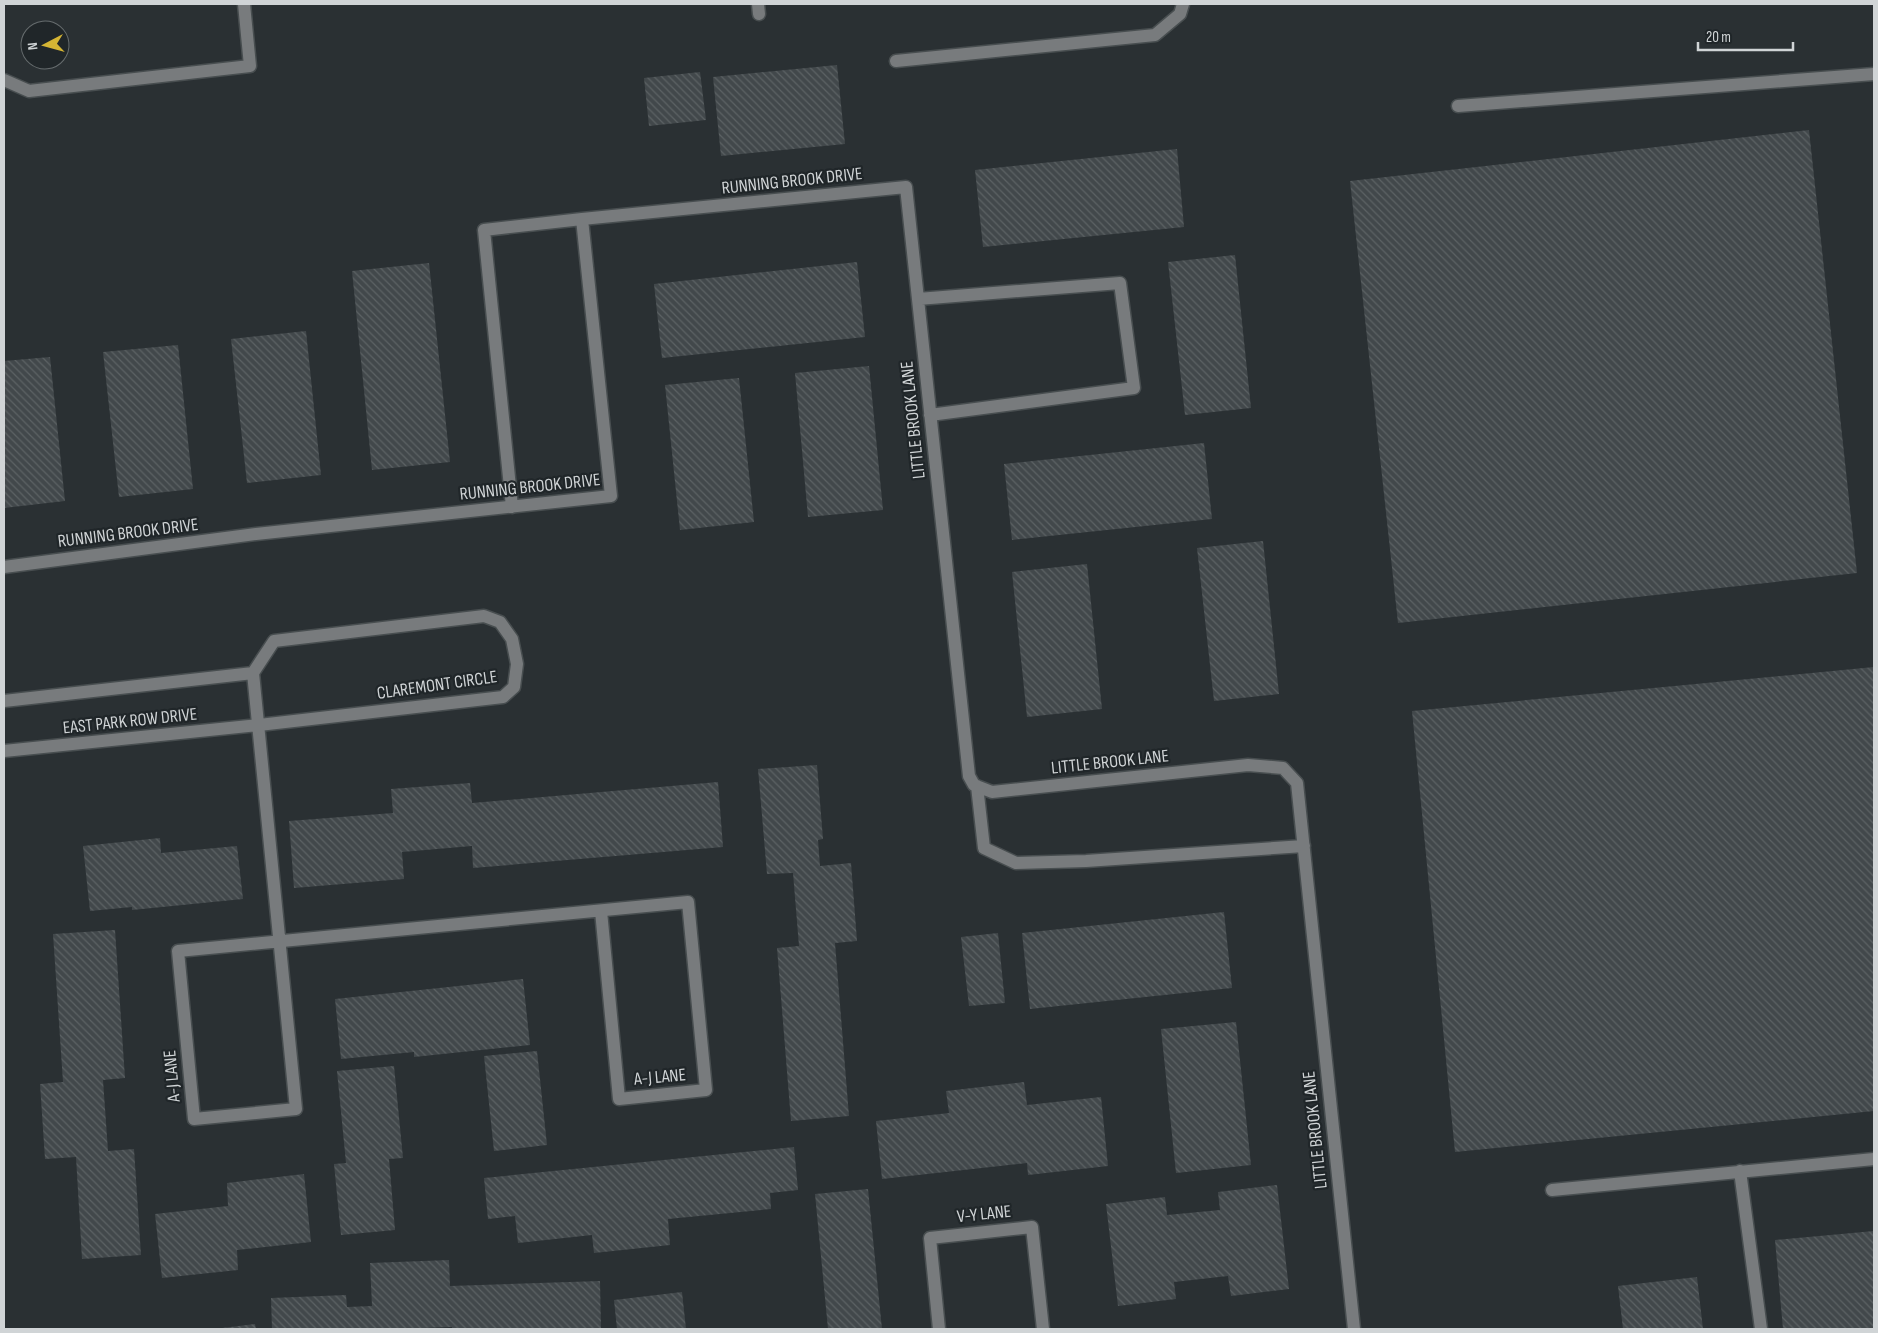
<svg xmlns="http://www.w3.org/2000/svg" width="1878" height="1333" viewBox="0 0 1878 1333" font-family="'Sofia Sans Condensed',sans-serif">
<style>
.building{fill:url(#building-back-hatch)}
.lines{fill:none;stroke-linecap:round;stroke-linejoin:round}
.minor-casing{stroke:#484e50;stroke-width:15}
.minor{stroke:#787b7d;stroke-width:12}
.labels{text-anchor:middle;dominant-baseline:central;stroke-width:4.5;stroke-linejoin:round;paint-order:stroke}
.street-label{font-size:18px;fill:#d0d4d6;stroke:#202629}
</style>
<defs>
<pattern id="building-back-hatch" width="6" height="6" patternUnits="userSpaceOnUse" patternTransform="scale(1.25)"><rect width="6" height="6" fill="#42484b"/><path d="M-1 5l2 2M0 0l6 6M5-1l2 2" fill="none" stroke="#5c6264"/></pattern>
</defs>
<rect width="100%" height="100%" fill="#2a3033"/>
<path class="building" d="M837 65 845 144 721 156 713 77Z
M700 72 706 120 649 126 644 78Z
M1809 130 1857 573 1398 623 1350 181Z
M1177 149 1184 227 983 247 975 170Z
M1235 255 1251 408 1185 415 1168 262Z
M857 262 865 337 662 358 654 284Z
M429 263 450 462 372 470 352 271Z
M306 331 321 475 247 483 231 339Z
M178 345 193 489 119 497 103 352Z
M50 357 65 501 4 508V361Z
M869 366 883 510 808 517 795 373Z
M739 378 754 522 680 530 665 385Z
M1204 443 1212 519 1012 540 1004 464Z
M1263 541 1279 694 1214 701 1197 548Z
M1087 564 1102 709 1027 717 1012 572Z
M1874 667V1111L1455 1152 1412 711Z
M817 765 823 839 818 840 820 866 851 863 857 941 835 943 849 1116 791 1121 777 948 799 946 793 873 767 874 758 769Z
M718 782 723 847 473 868 472 846 402 852 404 879 294 888 289 821 393 813 391 789 470 783 472 803Z
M160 838 161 853 237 846 243 899 132 910V907L90 911 83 846Z
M1224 912 1232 988 1030 1009 1022 933Z
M115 930 125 1078 103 1080 108 1151 134 1149 141 1255 82 1259 76 1157 45 1159 40 1084 63 1082 53 934Z
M998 933 1005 1003 969 1006 961 937Z
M523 979 530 1045 414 1057V1052L341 1059 335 999Z
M1236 1022 1251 1165 1176 1173 1161 1029Z
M537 1051 547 1145 494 1151 484 1056Z
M394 1066 403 1158 389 1159 395 1230 341 1235 334 1164 346 1163 337 1071Z
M1024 1082 1027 1105 1101 1097 1108 1166 1028 1175 1027 1163 882 1179 876 1121 949 1113 946 1091Z
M794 1147 798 1190 770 1193 771 1209 668 1219 670 1245 594 1253 592 1235 518 1243 515 1216 488 1219 484 1178Z
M304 1174 311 1242 237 1250 238 1270 162 1278 155 1214 228 1206 227 1183Z
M1277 1185 1289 1289 1231 1296 1228 1276 1174 1282 1176 1299 1118 1306 1106 1204 1165 1197 1167 1215 1220 1210 1218 1192Z
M868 1189 882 1329H828L815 1194Z
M1874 1231V1329H1783L1775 1240Z
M449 1260 450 1286 600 1281 601 1329H452V1327L395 1329H272L271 1298 346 1295 347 1307 372 1306 370 1263Z
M1697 1277 1703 1329H1623L1618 1286Z
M682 1292 686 1329H617L614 1300Z
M255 1324 256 1329H222V1328Z"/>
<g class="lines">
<defs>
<path id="minor" d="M758 4 759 14
M896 61 1155 35 1180 14 1183 4
M4 80 29 91 250 66 244 4
M1458 106 1874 74
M918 299 1120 283 1134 388 930 415
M512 507 484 230 582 219
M4 567 256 534 611 496 582 219 906 187 969 776 974 785 992 792 1248 765 1283 768 1297 783 1354 1329
M4 701 253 673
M4 751 259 725 503 697 514 687 517 664 512 639 500 622 484 616 274 641 253 673 296 1109 194 1119 178 951C348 935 518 918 688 902L706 1090 619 1099 601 911
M977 786 984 848 1016 863 1086 861 1304 846
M1740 1171 1761 1329
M1552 1190 1874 1159
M939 1329 930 1238 1032 1227 1043 1329"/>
</defs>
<use href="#minor" class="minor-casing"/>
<use href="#minor" class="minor"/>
</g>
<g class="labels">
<g class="street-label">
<text transform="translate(792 181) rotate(-6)">RUNNING BROOK DRIVE</text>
<text transform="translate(913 420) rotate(-96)">LITTLE BROOK LANE</text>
<text transform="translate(530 487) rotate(-6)">RUNNING BROOK DRIVE</text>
<text transform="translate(128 533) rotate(-7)">RUNNING BROOK DRIVE</text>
<text transform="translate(437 685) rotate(-8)">CLAREMONT CIRCLE</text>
<text transform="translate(130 721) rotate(-6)">EAST PARK ROW DRIVE</text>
<text transform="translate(1110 762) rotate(-6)">LITTLE BROOK LANE</text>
<text transform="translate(172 1076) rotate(-95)">A-J LANE</text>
<text transform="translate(660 1077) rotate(-5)">A-J LANE</text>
<text transform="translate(1315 1130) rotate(-96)">LITTLE BROOK LANE</text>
<text transform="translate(984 1214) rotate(-6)">V-Y LANE</text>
</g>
</g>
<rect width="1878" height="1333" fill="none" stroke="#d0d4d6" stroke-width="10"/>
<g transform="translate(45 45) rotate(264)"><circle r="24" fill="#202629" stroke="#666c6e"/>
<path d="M0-4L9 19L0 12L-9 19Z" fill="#d5b534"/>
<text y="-8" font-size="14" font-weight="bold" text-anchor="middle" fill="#d0d4d6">N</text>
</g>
<path d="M1698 42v8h95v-8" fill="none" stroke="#d0d4d6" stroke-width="2.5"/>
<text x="1706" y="42" font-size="15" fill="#d0d4d6" stroke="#202629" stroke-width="4" paint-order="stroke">20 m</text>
</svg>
